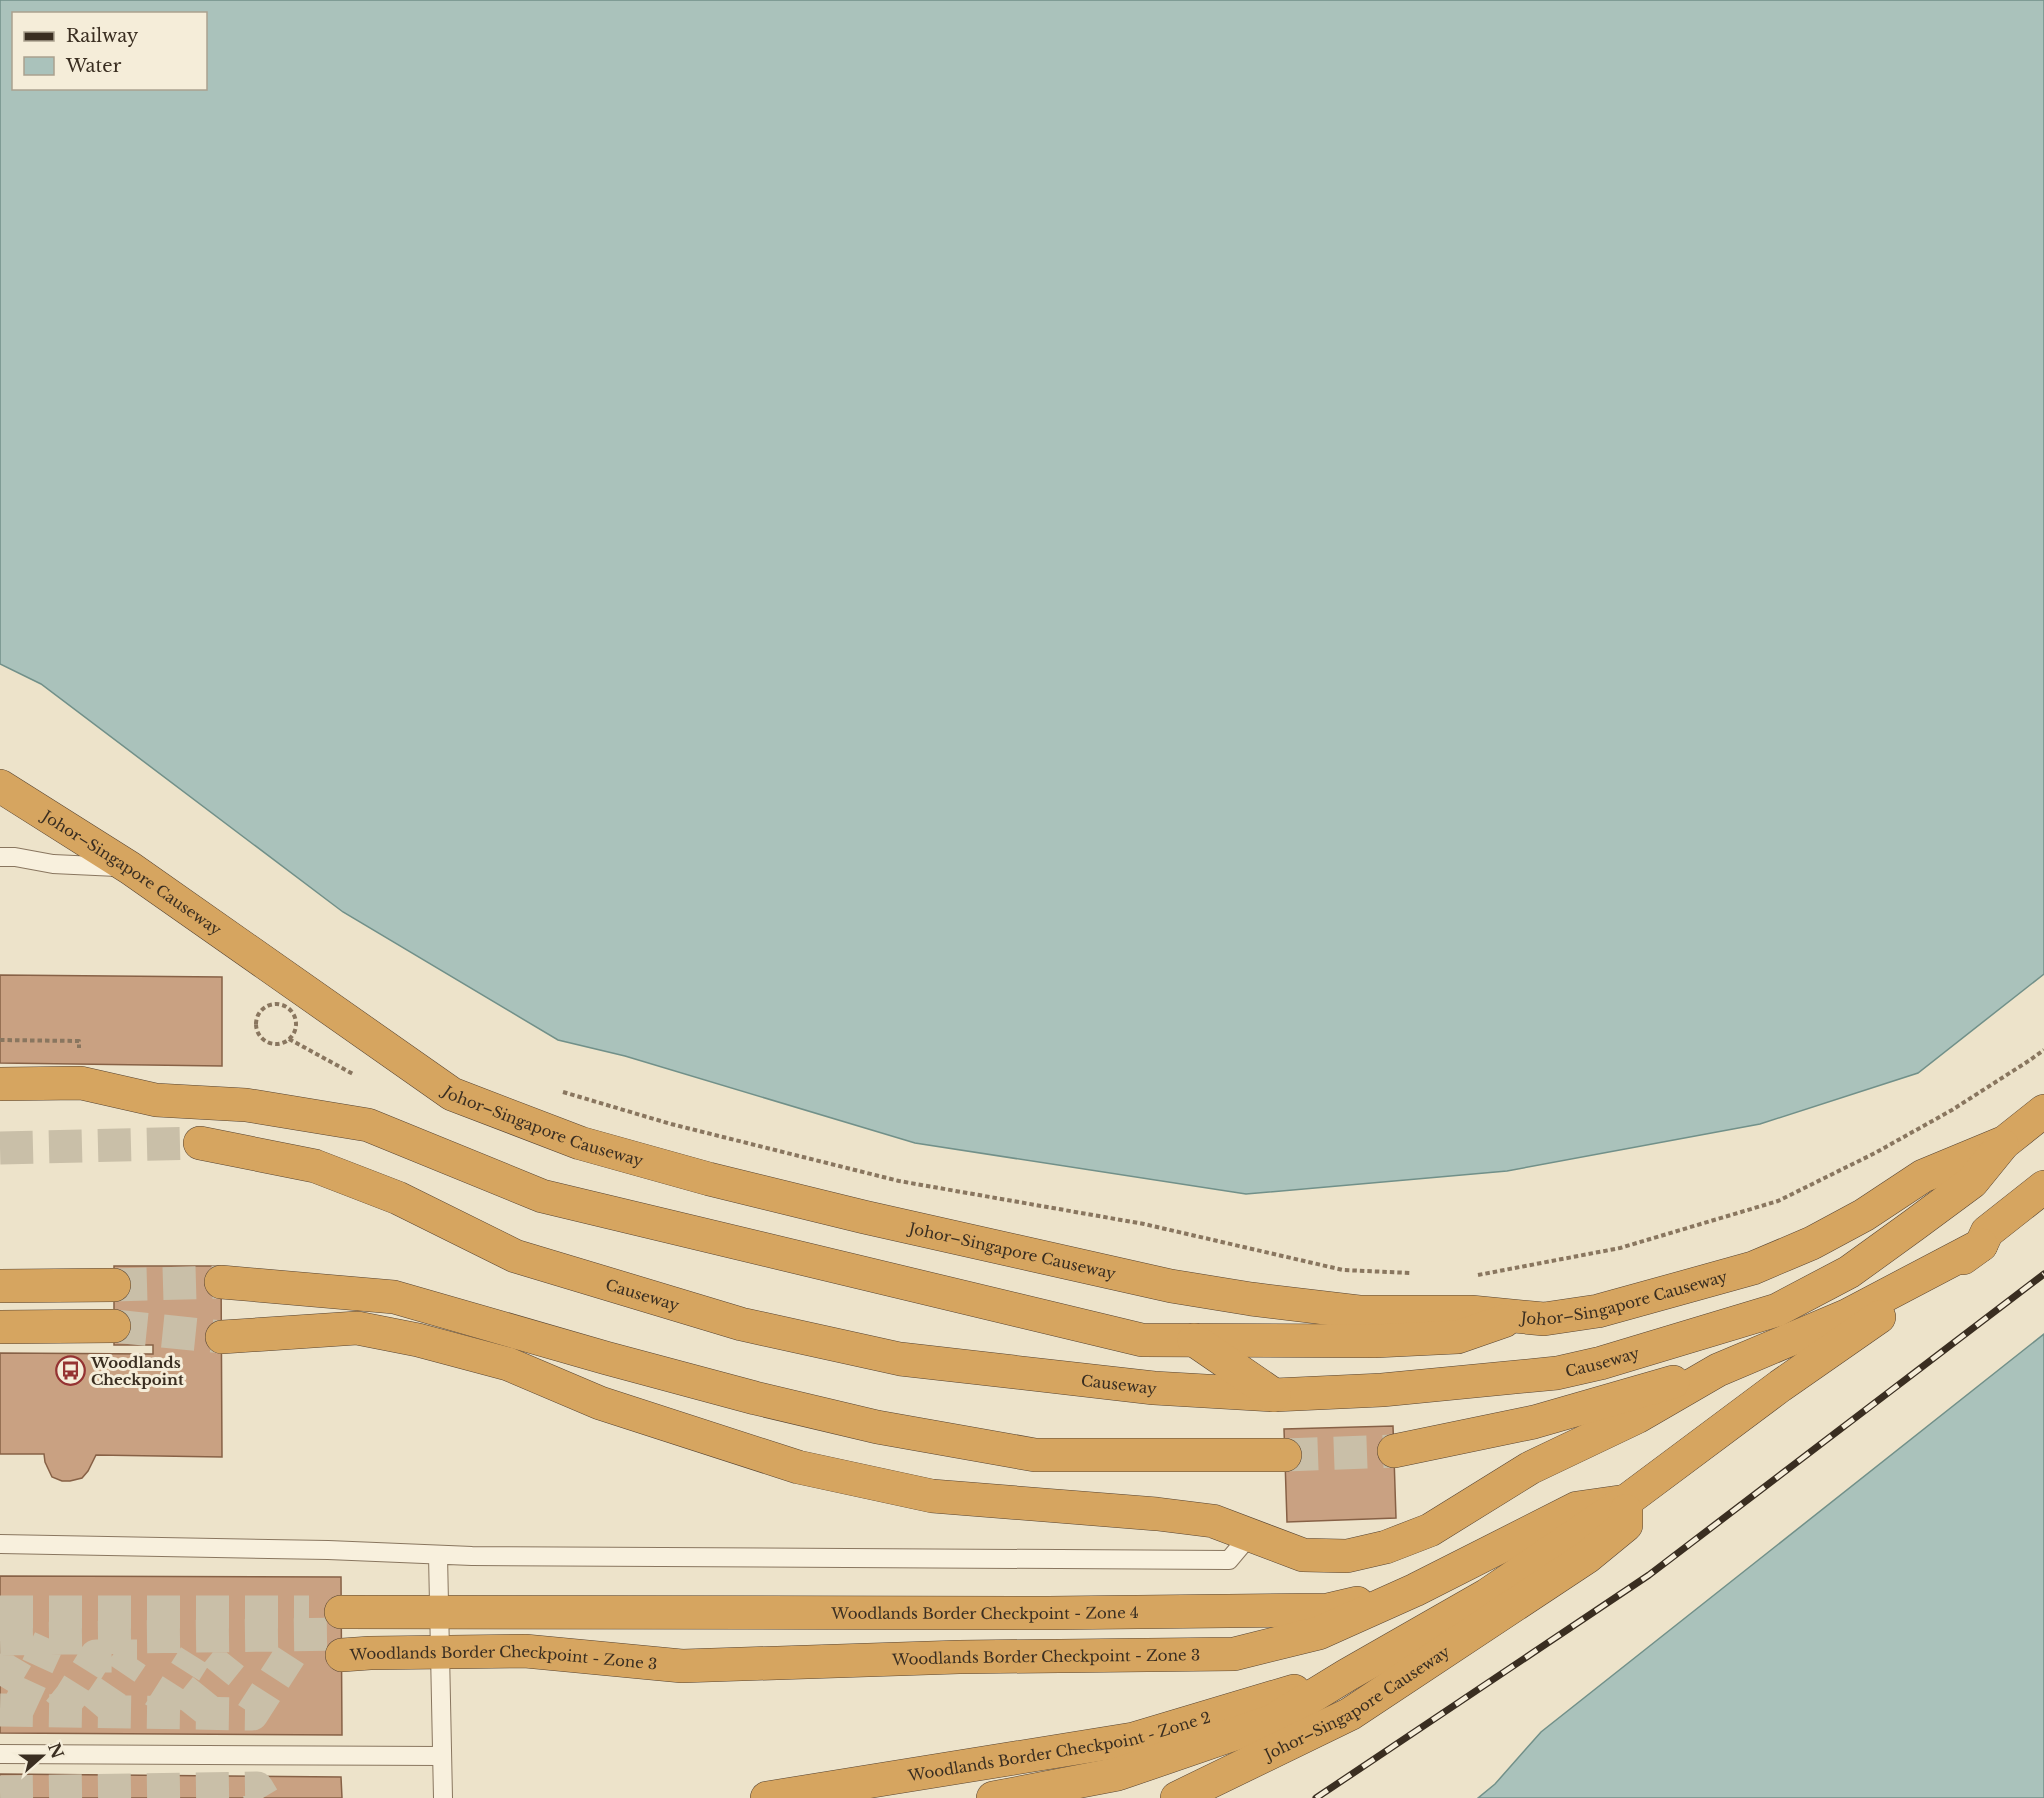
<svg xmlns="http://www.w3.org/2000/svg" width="2044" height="1798" viewBox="0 0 2044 1798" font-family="'Libre Baskerville',serif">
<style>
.water{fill:#aac2bb;stroke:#719089;stroke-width:1.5;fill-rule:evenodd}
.building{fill:#c9a182;stroke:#876146;stroke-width:1.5}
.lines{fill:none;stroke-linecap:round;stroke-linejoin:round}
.highway-tunnel{stroke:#c9bfa8;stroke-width:33;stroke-dasharray:33 16;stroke-linecap:butt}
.lane-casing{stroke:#89765f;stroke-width:20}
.highway-casing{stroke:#574432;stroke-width:34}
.path{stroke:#89765f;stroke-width:4;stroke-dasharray:4.5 3;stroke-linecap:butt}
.lane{stroke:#f8f0dd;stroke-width:18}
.highway{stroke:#d6a560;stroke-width:33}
.rail-casing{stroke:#3a2e21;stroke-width:7}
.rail{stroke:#f5edd9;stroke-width:4.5;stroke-dasharray:14;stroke-linecap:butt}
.labels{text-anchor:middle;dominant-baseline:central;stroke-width:6;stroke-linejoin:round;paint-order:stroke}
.street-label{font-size:15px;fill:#3a2e21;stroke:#f5edd9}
.poi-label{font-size:15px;font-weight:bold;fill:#3a2e21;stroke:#f5edd9;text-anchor:start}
</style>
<rect width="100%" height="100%" fill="#ede3ca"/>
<path class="water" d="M0 0H2044V974L1918 1073 1760 1124 1507 1171 1246 1194 915 1143 625 1056 558 1040 343 912 41 684 0 664ZM14 14H206V88H14Z
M2044 1334V1798H1478L1495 1784 1541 1732Z"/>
<path class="building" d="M0 975 222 977V1066L0 1063Z
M114 1266H221L222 1457 96 1455 88 1471 82 1478 70 1481H62L52 1477 45 1462 44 1454H0V1353L153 1354V1345H114Z
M1393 1426 1396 1518 1287 1522 1284 1429Z
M0 1576 341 1577 342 1735 0 1733Z
M0 1774 341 1777 342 1798H0Z"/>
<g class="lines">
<path class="highway-tunnel" d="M0 1148 200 1143
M114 1285 221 1282
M114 1326 222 1337
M1285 1455 1394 1451
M0 1612H309
M0 1639 341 1634
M0 1686 28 1639
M0 1710 252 1714 290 1655
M17 1711 50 1639
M59 1711 71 1696 96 1656H137
M92 1712 103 1699 132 1656
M159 1713 195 1656
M185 1713 231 1656
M0 1792 257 1788 263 1798"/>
<defs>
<path id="lane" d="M0 857H15L53 864 117 867
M0 1544 328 1550 472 1556 1229 1560 1250 1535
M438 1555 443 1798
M0 1754 442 1756"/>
<g id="highway">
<path id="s1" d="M0 786 130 868 452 1094 580 1143 709 1179 864 1217 1171 1286 1251 1299 1359 1312H1471L1544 1319 1598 1311 1753 1268 1812 1243 1864 1215 1923 1176 2005 1142 2044 1111"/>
<path d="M0 1084 81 1083 156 1100 246 1105 368 1125 542 1196 1142 1340 1375 1341 1458 1337 1504 1321"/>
<path id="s2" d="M200 1143 315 1166 398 1198 515 1256 741 1324 900 1359 1154 1388 1274 1395 1382 1390 1557 1373 1601 1363 1777 1310 1849 1272 1914 1225 1972 1182 2002 1145"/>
<path d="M1963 1258 1981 1245 1987 1232 2044 1187"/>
<path d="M221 1282 394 1297 606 1358 755 1398 877 1427 1035 1455H1285"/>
<path d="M0 1286 114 1285"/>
<path d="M0 1327 114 1326"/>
<path d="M222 1337 357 1328 418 1340 508 1364 600 1403 798 1467 932 1496 1157 1514 1213 1521 1303 1555 1347 1556 1386 1547 1430 1530 1530 1468 1637 1417 1718 1370 1846 1316 1981 1245"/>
<path d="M1194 1340 1274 1395"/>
<path d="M1394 1451 1534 1422 1673 1382"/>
<path id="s3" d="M341 1612 1048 1613 1327 1610 1357 1603"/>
<path id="s4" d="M342 1655 370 1653 525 1651 682 1666 959 1657 1234 1654 1319 1633 1415 1590 1577 1508 1626 1501"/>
<path id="s5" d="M767 1798 1133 1739 1294 1691"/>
<path d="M993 1798 1118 1774 1272 1721 1347 1675 1487 1595 1626 1501 1780 1386 1879 1317"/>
<path id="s6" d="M1177 1798 1350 1714 1587 1557 1626 1525V1511"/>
</g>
</defs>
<use href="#lane" class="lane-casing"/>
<use href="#highway" class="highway-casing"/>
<path class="path" d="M256 1024a20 20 0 1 1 40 0a20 20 0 1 1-40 0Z
M289 1039 353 1074
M0 1040 79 1041V1048
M563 1092 671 1124 899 1181 1144 1224 1343 1270 1411 1273
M1478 1275 1620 1248 1778 1201 1875 1153 1952 1110 2030 1060 2044 1050"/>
<use href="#lane" class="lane"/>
<use href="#highway" class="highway"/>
<defs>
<path id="rail" d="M1316 1798 1649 1575 2044 1274"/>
</defs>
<use href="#rail" class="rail-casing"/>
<use href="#rail" class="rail"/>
</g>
<defs>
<symbol id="bus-ring" viewBox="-11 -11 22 22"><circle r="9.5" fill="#f5edd9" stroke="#953332" stroke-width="1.5"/><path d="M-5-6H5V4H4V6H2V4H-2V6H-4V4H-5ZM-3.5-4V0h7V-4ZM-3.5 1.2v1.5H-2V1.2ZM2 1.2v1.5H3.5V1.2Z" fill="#953332"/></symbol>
</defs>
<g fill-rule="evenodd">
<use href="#bus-ring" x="54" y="1354" width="33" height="33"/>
</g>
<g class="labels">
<g class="street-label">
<text stroke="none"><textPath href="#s1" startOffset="158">Johor–Singapore Causeway</textPath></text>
<text stroke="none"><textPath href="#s1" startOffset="644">Johor–Singapore Causeway</textPath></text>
<text stroke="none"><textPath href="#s1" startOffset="1130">Johor–Singapore Causeway</textPath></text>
<text stroke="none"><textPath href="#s2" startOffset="470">Causeway</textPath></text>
<text stroke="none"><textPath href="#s1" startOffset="1750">Johor–Singapore Causeway</textPath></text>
<text stroke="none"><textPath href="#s2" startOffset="1442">Causeway</textPath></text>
<text stroke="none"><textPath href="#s2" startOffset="956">Causeway</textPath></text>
<text stroke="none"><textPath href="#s3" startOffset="644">Woodlands Border Checkpoint - Zone 4</textPath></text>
<text stroke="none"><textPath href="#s4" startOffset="705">Woodlands Border Checkpoint - Zone 3</textPath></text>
<text stroke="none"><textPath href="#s4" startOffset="162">Woodlands Border Checkpoint - Zone 3</textPath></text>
<text stroke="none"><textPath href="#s6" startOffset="204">Johor–Singapore Causeway</textPath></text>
<text stroke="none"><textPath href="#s5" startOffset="297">Woodlands Border Checkpoint - Zone 2</textPath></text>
</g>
<g class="poi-label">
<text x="91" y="1362">Woodlands<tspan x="91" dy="17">Checkpoint</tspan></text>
</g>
</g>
<rect x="12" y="12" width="195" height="78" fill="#f5edd9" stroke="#aaa18f" stroke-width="1.5"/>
<rect x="24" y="32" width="30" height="9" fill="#3a2e21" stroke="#aaa18f" stroke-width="1.5"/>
<text x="66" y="42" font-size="18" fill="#3a2e21">Railway</text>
<rect x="24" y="57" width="30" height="18" fill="#aac2bb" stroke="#aaa18f" stroke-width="1.5"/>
<text x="66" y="72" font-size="18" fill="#3a2e21">Water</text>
<g transform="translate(42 1756) rotate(69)" stroke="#f5edd9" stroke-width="4.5" paint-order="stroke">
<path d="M0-4.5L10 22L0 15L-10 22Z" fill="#3a2e21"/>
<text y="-9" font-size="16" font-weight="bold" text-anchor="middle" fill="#3a2e21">N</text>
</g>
</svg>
